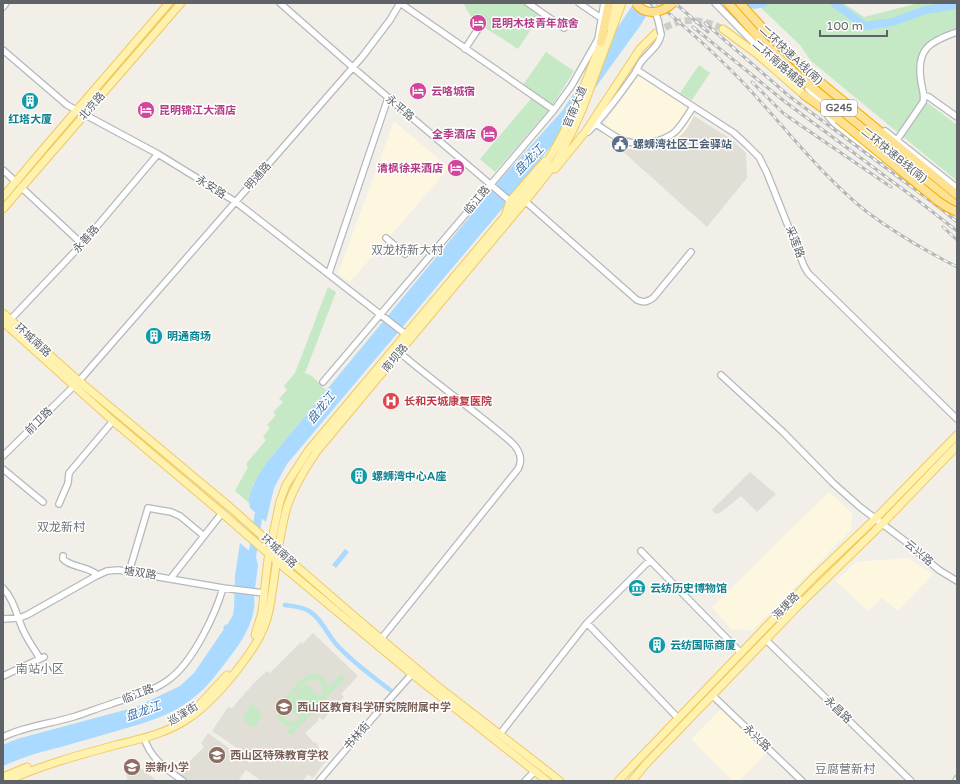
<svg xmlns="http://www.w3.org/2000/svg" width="960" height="784" viewBox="0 0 960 784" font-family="'Varela Round','Noto Sans SC',sans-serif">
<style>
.commercial{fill:#fef7e0}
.industrial{fill:#e0deda}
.education{fill:#e1ded6}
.green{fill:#c5e8c5;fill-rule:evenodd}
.water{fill:#aadaff}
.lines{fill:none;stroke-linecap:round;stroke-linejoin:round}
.canal{stroke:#aadaff;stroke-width:4.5}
.river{stroke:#aadaff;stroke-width:8}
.major-tunnel{stroke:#ccccc8;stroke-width:7;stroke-dasharray:7 3.5;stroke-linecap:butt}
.minor-casing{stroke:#b5b8bc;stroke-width:8}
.major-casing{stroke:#f2c960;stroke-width:9}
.highway-casing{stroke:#f9ab00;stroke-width:10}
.minor{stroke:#fff;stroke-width:5.5}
.major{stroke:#fff2af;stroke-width:7}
.highway{stroke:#fde293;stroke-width:8}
.rail-casing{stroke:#b6b7b8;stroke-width:3}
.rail{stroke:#fff;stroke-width:1.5;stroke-dasharray:4.5;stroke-linecap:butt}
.minor-bridge-casing{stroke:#b5b8bc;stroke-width:8;stroke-linecap:butt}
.highway-bridge-casing{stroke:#f9ab00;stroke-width:10;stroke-linecap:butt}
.minor-bridge{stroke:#fff;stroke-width:5.5}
.highway-bridge{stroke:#fde293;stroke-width:8}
.labels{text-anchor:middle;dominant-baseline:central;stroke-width:3;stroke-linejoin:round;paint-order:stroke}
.shield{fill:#fff;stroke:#8f9295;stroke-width:1}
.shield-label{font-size:10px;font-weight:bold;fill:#5f6368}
.hotel-label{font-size:11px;font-weight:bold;fill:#b23c85;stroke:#fff;text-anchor:start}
.street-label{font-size:11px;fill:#5f6368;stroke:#fff}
.culture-label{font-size:11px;font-weight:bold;fill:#0d838f;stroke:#fff;text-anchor:start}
.service-label{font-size:11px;font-weight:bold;fill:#4e5e75;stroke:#fff;text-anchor:start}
.health-label{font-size:11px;font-weight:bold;fill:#be3a42;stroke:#fff;text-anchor:start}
.education-label{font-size:11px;font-weight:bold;fill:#785e54;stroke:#fff;text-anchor:start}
.water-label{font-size:12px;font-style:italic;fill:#4174aa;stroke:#fff}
.neighbourhood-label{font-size:12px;fill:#70757a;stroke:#fff}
</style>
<rect width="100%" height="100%" fill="#f1efe8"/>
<path class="commercial" d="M639 75 688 108 687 111 694 116 686 130 675 141 653 148 638 149H620L602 134 607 126 604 124Z
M394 121 449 168 350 282 338 274Z
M829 492 852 513 851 530 753 630 731 629 712 607Z
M907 558 933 574 898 611 882 598 868 611 836 581 856 562Z
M721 709 766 753 739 781H733L691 739Z"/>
<path class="industrial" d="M750 472 776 494 757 512 741 496 720 513 716 514 712 510Z"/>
<path class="education" d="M694 116 731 139 746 153 747 178 707 227 620 149H638L653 148 675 141 686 130Z
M313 633 358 676 341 694 344 697 323 720 319 717 318 721 305 733 314 743 316 742 322 754 328 758 313 778 308 774 303 781H261L246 770 238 781H186L178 773 204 747 201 743 208 733 250 763 253 759 212 731 228 707 232 708 254 683 267 671 270 673 301 642 302 644Z
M134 759 143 770 157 781H128L123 764Z"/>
<path class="green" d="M463 3H524L541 14 518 49 473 20Z
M756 3H843L864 17 915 4 957 3V27L933 39 922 47 917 61 921 96 928 103 957 125V181L811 61 800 45Z
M546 52 574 71 552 106 495 172 480 159 535 94 523 85Z
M699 65 710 73 692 100 680 93Z
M328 287 336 292 305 373 312 376 326 390 267 462 253 485 250 504 235 491 248 467 246 464 266 440 263 437 270 428 267 425 276 415 273 412 283 402 279 399 287 390 284 386 295 373Z
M311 674C320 673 326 678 329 687L341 674 345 678 291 735 287 732 291 727C286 726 281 723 279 718 273 706 286 696 293 688 299 682 303 676 311 674ZM312 679C320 680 324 686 322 694L297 720C291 723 285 721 282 714V709L284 704 305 682Z
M306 683 319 696 299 717 285 705Z
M252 704 262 714 256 725 249 726 243 719V717Z"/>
<path class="water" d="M634 3H654L640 26 577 113 502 209 287 464 274 488 266 522 250 508C246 493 259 474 267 462L500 180 562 111Z
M240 543 256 557 258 565 254 596C257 616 244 639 232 654 220 670 208 687 192 699 169 717 141 724 113 732 96 737 78 742 61 747 40 752 23 757 3 766V745L17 739 136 707 180 686 194 673 224 629 223 628 226 624 227 625 233 615 234 608 235 576Z
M345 549 349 552 336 568 332 565Z"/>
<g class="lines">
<path class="canal" d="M285 605C292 606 302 607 309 611 321 618 327 634 336 644 352 662 372 676 390 690"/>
<path class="river" d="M750 3 754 5 763 3
M834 3 865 26 893 22 925 10 957 5
M251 564 260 506"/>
<path class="major-tunnel" d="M656 33C679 17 698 17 723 29"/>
<defs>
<path id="minor" d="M280 3 357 71 510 201
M400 3 554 110
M528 3 564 28
M579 3 601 18
M644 3 654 13
M715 3 754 43 797 80
M3 7 6 3
M465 49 480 26
M3 50 67 105 158 154 236 202 408 336
M637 70 734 133 747 145 759 157 767 173 804 266 808 273 957 419
M808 89 822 101 828 116 834 123 881 159
M925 96 929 97 957 117
M596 124C604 129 613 136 622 140 637 146 662 143 675 132 682 125 687 116 693 107
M885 131 957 188
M588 132C606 114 621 93 635 73 637 69 639 65 641 62 648 53 660 45 661 34
M897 140 923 102C925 95 922 89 921 81 916 49 929 42 957 32
M3 170 16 182
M21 187 82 244
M525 201 637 300C644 303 648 302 654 297L691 252
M386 238 405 254
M329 273 388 98
M10 320 82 244 158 154
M721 375 783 432 833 483 860 507 905 541 939 570 957 581
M79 381 362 57 390 20 400 3
M323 382 554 110 572 85 598 39 604 3
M3 456 75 385
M3 469 43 502
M59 504 68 483 69 473 113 421
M641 551 741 653
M63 556V559C70 567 85 566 95 573L96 576
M129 572 148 508 171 512 180 516 204 536
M171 578 222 513
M3 588C13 599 16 612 21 625 25 637 34 648 40 659
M3 619 19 618 27 615 96 576 107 571 118 570 223 588 264 593
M587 623 678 718
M381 639 518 469C524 458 518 448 510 441 474 410 435 383 399 352
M766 640 911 781
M3 676 44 657
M712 695 802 781
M500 734 587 623 650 560
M3 737C25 726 50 724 73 717 86 713 98 708 111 704 131 697 156 691 172 677 194 659 215 615 223 588
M144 738C151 759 165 768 183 781
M319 781 377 713 412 674
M525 781 535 771
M956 781 957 779"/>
<path id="major" d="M607 27 616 3
M723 29 757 54 804 95
M555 169 586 131 640 49 656 33
M3 197 45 147 169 3
M3 209 181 3
M506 213 510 201 545 161
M3 313 79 381 231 508 279 551 362 623 436 685 560 781
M3 322 113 421 222 513 286 569 412 674 547 781
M255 635 262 612 268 559 280 501 286 485 308 451 506 215C557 162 578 104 603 37
M200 704 227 675
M3 777 27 767
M7 781C42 765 79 755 116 745 141 739 168 733 189 718 207 706 221 690 234 674 249 655 264 635 269 611 276 576 277 539 288 504 295 485 306 467 317 451L536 188 556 162 572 132 582 110 622 3
M618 781 813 578 875 519 957 435
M632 781 645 765 800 604 882 524 957 446"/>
<path id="highway" d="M728 3 760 39 796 74 957 206
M740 3 767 33 802 67 957 195
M601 42 609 3
M804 95 838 119"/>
</defs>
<use href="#minor" class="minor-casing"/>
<use href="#major" class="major-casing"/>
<use href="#highway" class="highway-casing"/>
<use href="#minor" class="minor"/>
<use href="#major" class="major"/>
<use href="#highway" class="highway"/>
<defs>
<path id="rail" d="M657 3C689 31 721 58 750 90 788 131 823 177 867 212 895 233 926 251 957 267
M675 3 708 32
M705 23 789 96 940 208 957 222
M693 27 784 101 916 199 957 231
M752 82 783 113 803 127 891 187
M943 227 957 240"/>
</defs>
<use href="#rail" class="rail-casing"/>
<use href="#rail" class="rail"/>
<defs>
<path id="minor-bridge" d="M656 15 658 20 661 34"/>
<path id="highway-bridge" d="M636 3C645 17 662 13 673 3
M838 119 938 201 947 207 957 212"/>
</defs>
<use href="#minor-bridge" class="minor-bridge-casing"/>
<use href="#highway-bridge" class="highway-bridge-casing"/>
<use href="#minor-bridge" class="minor-bridge"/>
<use href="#highway-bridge" class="highway-bridge"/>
</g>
<defs>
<symbol id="hotel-disc" viewBox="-11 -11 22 22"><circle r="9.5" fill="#d1479c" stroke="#fff"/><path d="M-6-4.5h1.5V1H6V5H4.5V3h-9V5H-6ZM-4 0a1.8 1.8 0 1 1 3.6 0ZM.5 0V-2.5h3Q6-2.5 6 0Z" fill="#fff"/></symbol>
<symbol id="building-disc" viewBox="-11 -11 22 22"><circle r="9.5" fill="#0f9aa8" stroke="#fff"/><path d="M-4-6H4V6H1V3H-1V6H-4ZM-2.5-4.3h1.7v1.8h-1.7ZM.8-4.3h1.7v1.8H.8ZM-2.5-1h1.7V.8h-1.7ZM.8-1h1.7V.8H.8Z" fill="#fff"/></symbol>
<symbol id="civic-disc" viewBox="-11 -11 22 22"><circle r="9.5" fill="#5c6f8a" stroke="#fff"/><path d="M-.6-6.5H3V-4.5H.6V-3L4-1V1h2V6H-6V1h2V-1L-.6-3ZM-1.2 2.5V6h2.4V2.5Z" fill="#fff"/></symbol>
<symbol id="hospital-disc" viewBox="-11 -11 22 22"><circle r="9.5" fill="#e0444e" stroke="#fff"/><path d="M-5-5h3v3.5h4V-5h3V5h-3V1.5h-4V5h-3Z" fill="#fff"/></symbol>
<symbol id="museum-disc" viewBox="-11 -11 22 22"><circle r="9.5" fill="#0f9aa8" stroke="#fff"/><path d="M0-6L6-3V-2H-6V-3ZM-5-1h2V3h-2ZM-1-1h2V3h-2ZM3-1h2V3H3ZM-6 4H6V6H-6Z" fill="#fff"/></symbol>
<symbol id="school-disc" viewBox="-11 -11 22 22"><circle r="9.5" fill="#8d6e63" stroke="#fff"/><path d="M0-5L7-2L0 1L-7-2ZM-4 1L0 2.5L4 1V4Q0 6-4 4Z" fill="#fff"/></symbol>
<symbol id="university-disc" viewBox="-11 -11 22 22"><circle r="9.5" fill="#8d6e63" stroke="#fff"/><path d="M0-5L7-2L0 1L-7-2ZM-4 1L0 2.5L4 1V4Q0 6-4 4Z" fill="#fff"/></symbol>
</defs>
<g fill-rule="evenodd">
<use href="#hotel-disc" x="468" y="13" width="20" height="20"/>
<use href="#hotel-disc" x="408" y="81" width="20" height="20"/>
<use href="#building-disc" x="20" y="91" width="20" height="20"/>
<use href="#hotel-disc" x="136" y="100" width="20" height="20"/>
<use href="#hotel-disc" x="479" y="124" width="20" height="20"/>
<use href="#civic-disc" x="610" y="134" width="20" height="20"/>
<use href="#hotel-disc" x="446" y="158" width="20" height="20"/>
<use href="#building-disc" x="144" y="326" width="20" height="20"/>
<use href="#hospital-disc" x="381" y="391" width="20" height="20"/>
<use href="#building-disc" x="349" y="466" width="20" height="20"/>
<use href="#museum-disc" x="627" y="578" width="20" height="20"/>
<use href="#building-disc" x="647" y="635" width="20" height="20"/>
<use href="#school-disc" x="274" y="697" width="20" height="20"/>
<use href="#school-disc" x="207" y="745" width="20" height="20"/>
<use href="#university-disc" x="122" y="757" width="20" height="20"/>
</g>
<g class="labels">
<rect class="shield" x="821" y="100" width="36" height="16" rx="3"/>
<g class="shield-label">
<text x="839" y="108">G245</text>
</g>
<g class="hotel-label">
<text x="491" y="23">昆明木枝青年旅舍</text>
<text x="431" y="91">云咯城宿</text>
<text x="159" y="110">昆明锦江大酒店</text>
<text x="476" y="134" text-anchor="end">全季酒店</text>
<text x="443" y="168" text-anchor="end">清枫徐来酒店</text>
</g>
<g class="street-label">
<text transform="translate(791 55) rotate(43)">二环快速A线(南)</text>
<text transform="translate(779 64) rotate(41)">二环南路辅路</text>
<text transform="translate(92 106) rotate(-49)">北京路</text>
<text transform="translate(575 107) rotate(-67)">官南大道</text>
<text transform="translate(400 108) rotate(40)">永平路</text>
<text transform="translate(894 155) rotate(39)">二环快速B线(南)</text>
<text transform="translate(258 176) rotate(-49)">明通路</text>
<text transform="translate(211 187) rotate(32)">永安路</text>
<text transform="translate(477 200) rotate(-50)">临江路</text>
<text transform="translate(86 239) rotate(-49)">永善路</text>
<text transform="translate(795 242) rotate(69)">采莲路</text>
<text transform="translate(33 340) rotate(42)">环城南路</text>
<text transform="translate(395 358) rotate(-50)">南坝路</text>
<text transform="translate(39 421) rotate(-45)">前卫路</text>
<text transform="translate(279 551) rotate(42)">环城南路</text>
<text transform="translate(919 553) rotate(40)">云兴路</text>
<text transform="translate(140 573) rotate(9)">塘双路</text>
<text transform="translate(786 606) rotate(-46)">海埂路</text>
<text transform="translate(138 694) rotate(-22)">临江路</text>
<text transform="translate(838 710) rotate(44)">永昌路</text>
<text transform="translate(183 714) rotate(-32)">巡津街</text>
<text transform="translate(357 736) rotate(-49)">书林街</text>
<text transform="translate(757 738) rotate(44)">永兴路</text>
</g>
<g class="culture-label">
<text x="30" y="119" text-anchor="middle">红塔大厦</text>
<text x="167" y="336">明通商场</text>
<text x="372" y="476">螺蛳湾中心A座</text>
<text x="650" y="588">云纺历史博物馆</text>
<text x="670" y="645">云纺国际商厦</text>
</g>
<g class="service-label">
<text x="633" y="144">螺蛳湾社区工会驿站</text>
</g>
<g class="health-label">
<text x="404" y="401">长和天城康复医院</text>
</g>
<g class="education-label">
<text x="297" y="707">西山区教育科学研究院附属中学</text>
<text x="230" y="755">西山区特殊教育学校</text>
<text x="145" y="767">崇新小学</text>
</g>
<g class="water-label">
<text transform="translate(529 160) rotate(-46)">盘龙江</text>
<text transform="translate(321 408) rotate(-51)">盘龙江</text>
<text transform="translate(143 711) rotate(-19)">盘龙江</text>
</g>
<g class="neighbourhood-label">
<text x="407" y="250">双龙桥新大村</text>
<text x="61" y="527">双龙新村</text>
<text x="40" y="669">南站小区</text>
<text x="845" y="769">豆腐营新村</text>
</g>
</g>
<rect width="960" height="784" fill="none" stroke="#5f6368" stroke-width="8"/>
<path d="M820 30v6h67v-6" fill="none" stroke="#5f6368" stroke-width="2"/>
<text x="826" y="30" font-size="12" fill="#5f6368" stroke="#ffffff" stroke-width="3" paint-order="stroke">100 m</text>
</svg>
